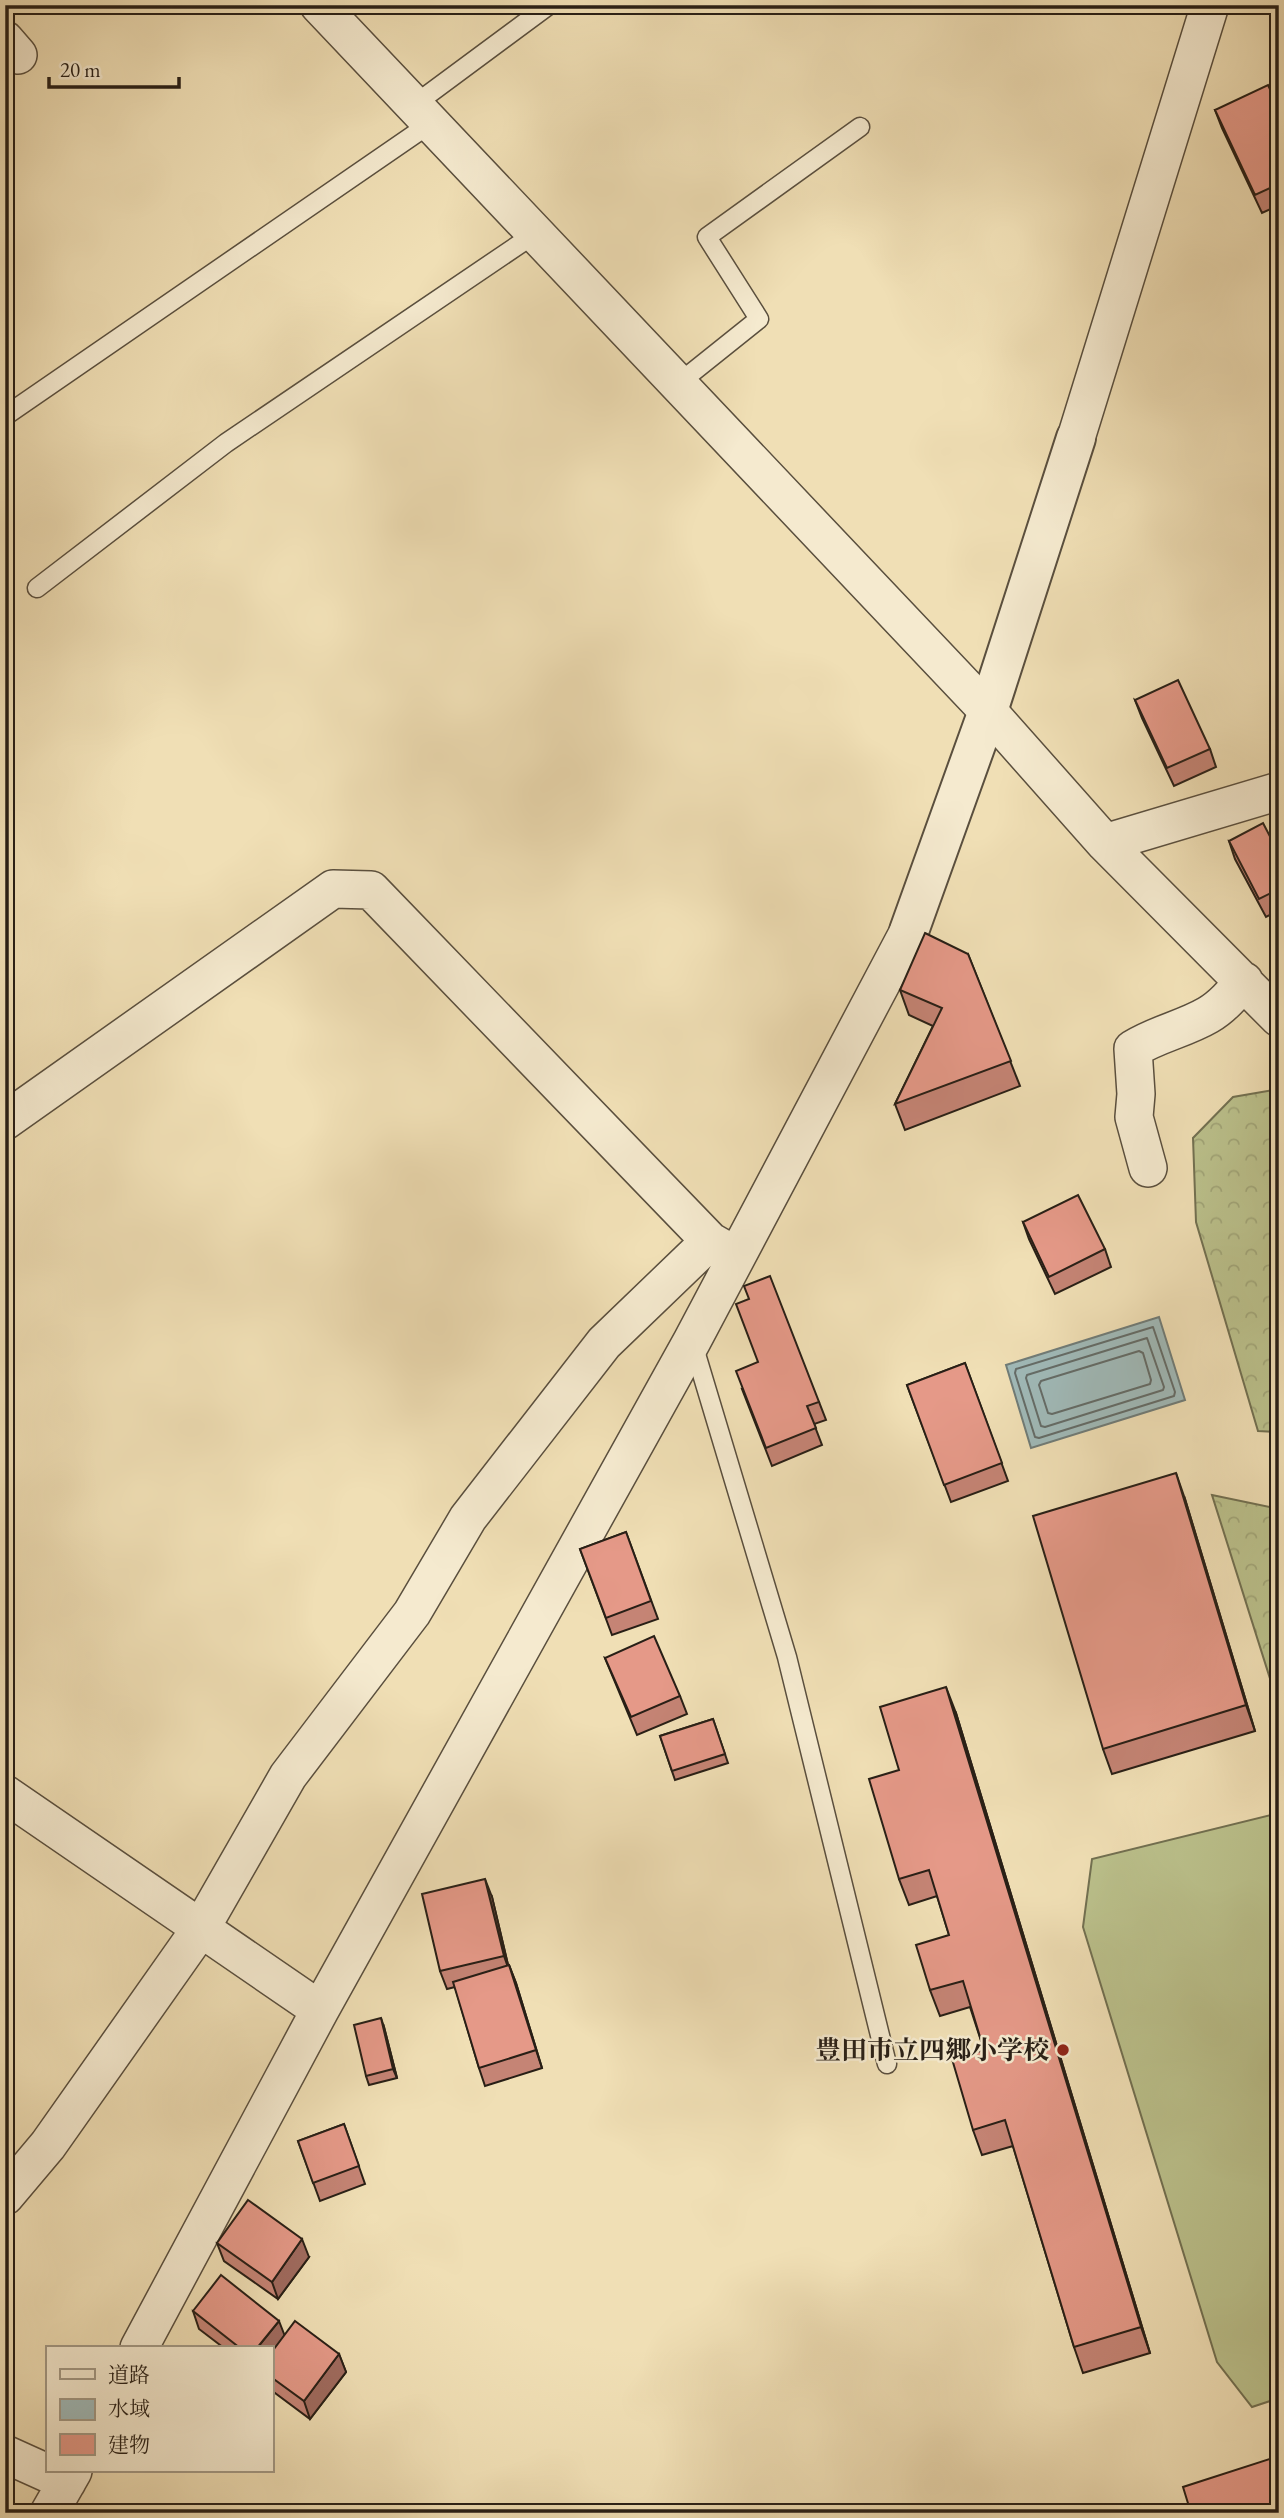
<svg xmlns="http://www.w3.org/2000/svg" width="1284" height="2518" viewBox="0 0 1284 2518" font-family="'EB Garamond','Noto Serif JP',serif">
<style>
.grass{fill:#bbc18c;stroke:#727051;stroke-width:2}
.forest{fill:url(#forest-crowns);stroke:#727051;stroke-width:2}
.water{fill:#a0bab9;stroke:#707c78;stroke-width:2}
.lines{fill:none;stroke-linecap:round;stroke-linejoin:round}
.shore{stroke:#646c68;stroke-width:2}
.service-casing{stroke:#5a4f3e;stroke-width:21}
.minor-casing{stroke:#5a4f3e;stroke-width:40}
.tertiary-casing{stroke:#5a4f3e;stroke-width:42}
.service{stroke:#f5eacf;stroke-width:18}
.minor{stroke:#f5eacf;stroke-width:37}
.tertiary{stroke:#f5eacf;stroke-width:38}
.wall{fill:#c58475;stroke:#281f16;stroke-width:2}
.shaded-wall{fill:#a06b5f;stroke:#281f16;stroke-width:2}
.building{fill:#e59988;stroke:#281f16;stroke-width:2}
.poi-dot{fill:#8f2418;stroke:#f5eacf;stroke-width:2.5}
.labels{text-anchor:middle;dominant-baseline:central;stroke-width:5;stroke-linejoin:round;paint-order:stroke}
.poi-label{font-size:26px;font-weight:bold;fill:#281f16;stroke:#f5eacf;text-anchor:end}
</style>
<defs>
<pattern id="forest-crowns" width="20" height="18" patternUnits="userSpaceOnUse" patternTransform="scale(1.75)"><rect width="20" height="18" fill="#bbc18c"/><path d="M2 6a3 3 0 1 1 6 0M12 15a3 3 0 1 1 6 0" fill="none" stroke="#a1a578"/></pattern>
</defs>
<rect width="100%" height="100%" fill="#f0dfb5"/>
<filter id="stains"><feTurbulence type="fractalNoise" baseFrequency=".00286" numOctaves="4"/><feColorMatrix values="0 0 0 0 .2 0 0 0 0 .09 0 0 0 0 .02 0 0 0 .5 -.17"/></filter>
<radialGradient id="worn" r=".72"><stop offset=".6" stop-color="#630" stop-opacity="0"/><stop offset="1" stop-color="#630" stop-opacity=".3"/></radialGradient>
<path class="grass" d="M1279 1813V2398L1252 2407 1217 2362 1083 1927 1092 1859Z"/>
<path class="forest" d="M1279 1089V1432L1258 1431 1196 1222 1193 1138 1233 1097Z
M1212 1495 1279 1509V1707Z"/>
<path class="water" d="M1159 1317 1185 1400 1031 1448 1006 1365Z"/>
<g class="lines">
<path class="shore" d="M1153 1327 1175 1392 1174 1396 1039 1438 1035 1437 1015 1373 1016 1369Z
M1147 1338 1164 1387 1163 1390 1045 1427 1041 1426 1026 1378 1027 1375Z
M1139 1351 1143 1353 1151 1380 1150 1384 1052 1414 1048 1413 1039 1385 1041 1381Z"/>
<defs>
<path id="service" d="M414 105 549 5
M679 383 759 319 707 237 860 127
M5 416 431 123
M37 588 226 443 536 233
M693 1344 787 1657 887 2064"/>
<path id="minor" d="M319 5 988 711 1105 843 1279 1018
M5 40 18 55
M1076 438 1210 5
M1105 843 1279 791
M5 1121 333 889 371 890 710 1241 731 1253
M1148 1168 1134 1117 1136 1094 1133 1049C1157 1034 1184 1029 1208 1015 1222 1007 1233 994 1244 981
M5 1794 320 2010
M5 2196 48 2145 201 1928 288 1776 412 1613 468 1518 604 1343 710 1241
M139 2348 320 2010 692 1341 909 931
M5 2454 67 2482
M49 2513 73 2471"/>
<path id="tertiary" d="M909 931 988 711 1076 438"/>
</defs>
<use href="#service" class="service-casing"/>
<use href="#minor" class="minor-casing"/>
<use href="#tertiary" class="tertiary-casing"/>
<use href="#service" class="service"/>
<use href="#minor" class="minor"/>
<use href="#tertiary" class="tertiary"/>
</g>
<path class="wall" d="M1279 108V205L1262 213 1222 128 1215 110Z
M1135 700 1210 749 1216 767 1174 786 1142 718Z
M1229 841 1279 854V910L1266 917 1235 859Z
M968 954 1020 1086 905 1130 895 1104 933 1026 909 1015 900 990Z
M1023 1222 1105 1249 1111 1267 1055 1294 1029 1239Z
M965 1363 1008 1481 951 1502 907 1385Z
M742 1389 819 1402 826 1420 814 1424 822 1445 772 1466Z
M1185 1499 1255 1731 1112 1774 1103 1749Z
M626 1532 658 1619 612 1635 580 1549Z
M605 1658 680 1696 687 1714 637 1735Z
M956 1713 1150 2353 1083 2373 1074 2347 1013 2146 982 2155 973 2130 984 2050 970 2007 940 2016 930 1990 949 1935 937 1896 909 1905 899 1879V1770Z
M713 1719 728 1763 675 1780 660 1736Z
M492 1897 508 1965H509L516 1983 542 2068 485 2086 479 2068 455 1987 447 1989 440 1971Z
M384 2027 397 2078 369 2085 366 2076Z
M344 2124 365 2184 320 2201 298 2141Z
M217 2243 309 2257 278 2299 224 2261Z
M193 2311 284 2335 339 2354 346 2372 310 2419 271 2390V2348H224L199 2329Z"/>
<path class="shaded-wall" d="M1176 1473 1185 1499 1255 1731 1246 1705Z
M946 1687 956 1713 1150 2353 1141 2327Z
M485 1879 492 1897 510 1973 504 1956Z
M509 1965 516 1983 542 2068 536 2050Z
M381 2018 384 2027 397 2078 393 2069Z
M302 2239 309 2257 278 2299 272 2282Z
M279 2321 286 2339 271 2357V2348H257Z
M339 2354 346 2372 310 2419 304 2401Z"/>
<path class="building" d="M1268 85 1279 108V184L1255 195 1215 110Z
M1178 680 1210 749 1167 768 1135 700Z
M1263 823 1279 854V889L1259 899 1229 841Z
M925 933 968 954 1011 1061 895 1104 942 1008 900 990Z
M1078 1195 1105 1249 1049 1277 1023 1222Z
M770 1276 819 1402 807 1406 816 1428 766 1448 736 1371 758 1362 736 1304 749 1299 744 1286Z
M965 1363 1002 1463 944 1485 907 1385Z
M1176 1473 1246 1705 1103 1749 1033 1516Z
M626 1532 651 1601 606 1618 580 1549Z
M654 1636 680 1696 631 1717 605 1658Z
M946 1687 1141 2327 1074 2347 1005 2120 973 2130 952 2059 984 2050 963 1981 930 1990 916 1945 949 1935 929 1870 899 1879 869 1779 899 1770 880 1707Z
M713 1719 725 1754 672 1771 660 1736Z
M485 1879 504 1956 440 1971 422 1894Z
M509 1965 536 2050 479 2068 453 1982Z
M381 2018 393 2069 366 2076 354 2025Z
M344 2124 359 2166 313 2183 298 2141Z
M248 2200 302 2239 272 2282 217 2243Z
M221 2275 279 2321 257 2348H240L193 2311Z
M295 2321 339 2354 304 2401 271 2377V2353Z
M1279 2456V2513H1191L1183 2487Z"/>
<circle class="poi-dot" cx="1063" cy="2050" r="7"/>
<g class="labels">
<g class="poi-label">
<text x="1049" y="2050">豊田市立四郷小学校</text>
</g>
</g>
<rect width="1284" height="2518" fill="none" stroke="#f0dfb5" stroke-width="28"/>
<rect x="7" y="7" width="1270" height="2504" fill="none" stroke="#281f16" stroke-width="3.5"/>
<rect x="14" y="14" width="1256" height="2490" fill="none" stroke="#281f16" stroke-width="2"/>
<rect x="46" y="2346" width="228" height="126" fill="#f5eacf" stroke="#a39985" stroke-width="2"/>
<rect x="60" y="2369" width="35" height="10" fill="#f5eacf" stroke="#a39985" stroke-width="2"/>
<text x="108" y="2382" font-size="21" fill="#281f16">道路</text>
<rect x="60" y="2399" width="35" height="21" fill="#a0bab9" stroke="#a39985" stroke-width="2"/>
<text x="108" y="2416" font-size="21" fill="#281f16">水域</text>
<rect x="60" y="2434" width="35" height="21" fill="#e59988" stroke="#a39985" stroke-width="2"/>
<text x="108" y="2452" font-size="21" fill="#281f16">建物</text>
<path d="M49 77v10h130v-10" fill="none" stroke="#281f16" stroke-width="3.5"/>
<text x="60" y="77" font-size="21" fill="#281f16" stroke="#f5eacf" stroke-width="5" paint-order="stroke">20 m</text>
<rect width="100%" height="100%" filter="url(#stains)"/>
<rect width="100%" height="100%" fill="url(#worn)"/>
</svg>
